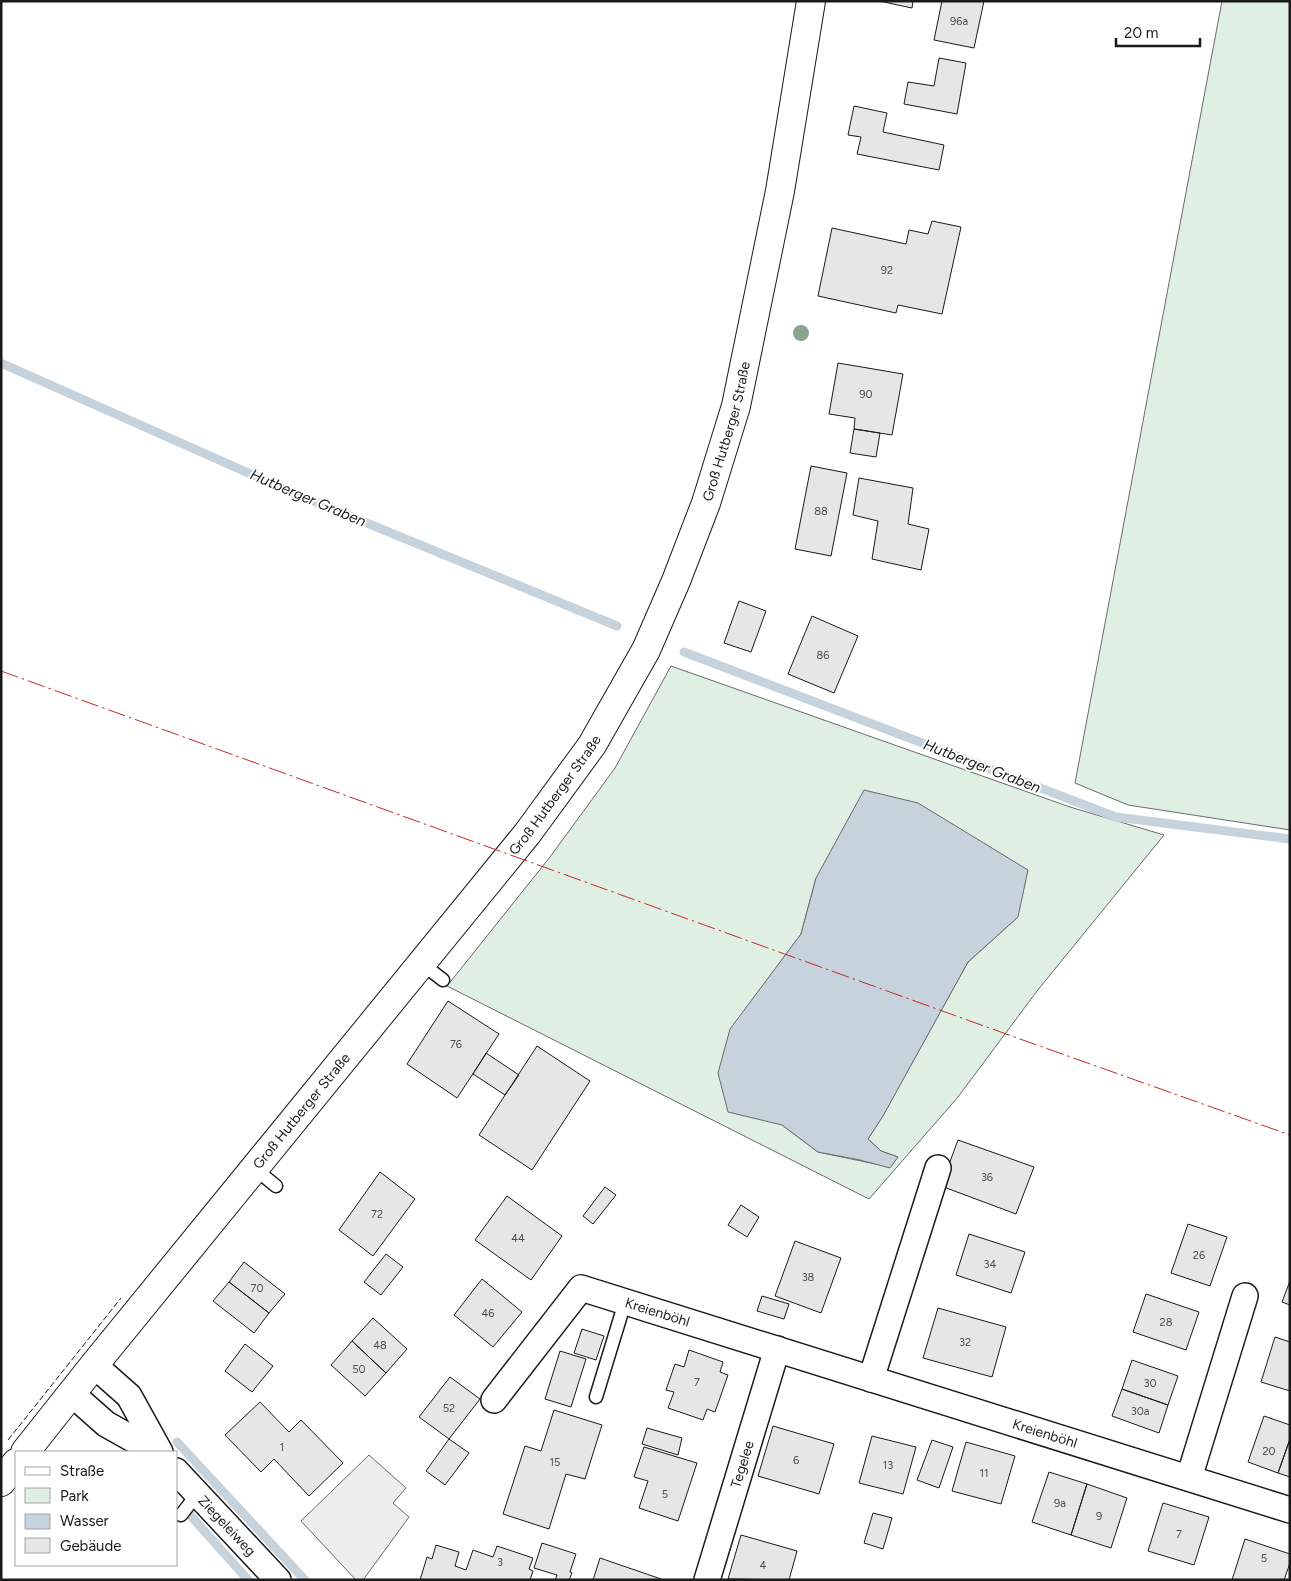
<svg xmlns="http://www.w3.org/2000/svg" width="1291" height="1581" viewBox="0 0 1291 1581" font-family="Figtree,sans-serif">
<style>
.green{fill:#e0efe3;stroke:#6a6a6a;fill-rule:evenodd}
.parking{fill:#ededed;stroke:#6a6a6a}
.water{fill:#c6d2dc;stroke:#6a6a6a}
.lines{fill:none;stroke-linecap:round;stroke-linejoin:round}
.stream{stroke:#c6d2dc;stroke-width:9}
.building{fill:#e6e6e6;stroke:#1a1a1a}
.service-casing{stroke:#1a1a1a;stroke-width:15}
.minor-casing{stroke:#1a1a1a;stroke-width:28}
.secondary-casing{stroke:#1a1a1a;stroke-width:30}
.service{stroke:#fff;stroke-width:12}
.minor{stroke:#fff;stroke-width:25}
.secondary{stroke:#fff;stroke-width:28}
.fence{stroke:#1a1a1a;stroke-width:1;stroke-dasharray:6 2.5;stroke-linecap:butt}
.power{stroke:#c62828;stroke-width:1;stroke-dasharray:18 4 2.5 4;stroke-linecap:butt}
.tree{fill:#8aa48f}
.labels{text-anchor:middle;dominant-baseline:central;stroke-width:4;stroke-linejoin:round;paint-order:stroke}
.number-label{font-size:11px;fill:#4d4d4d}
.street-label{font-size:14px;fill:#1a1a1a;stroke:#fff}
.water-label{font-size:15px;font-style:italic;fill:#1a1a1a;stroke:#fff}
</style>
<rect width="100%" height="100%" fill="#fff"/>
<path class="green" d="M1222 1H1290V830L1128 805 1075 783Z
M671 666 1070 807 1164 835 1037 991 958 1097 869 1199 447 986 550 857 615 768ZM816 878 1018 917 968 962 883 1115 868 1139 881 1151 898 1157 890 1167 818 1152 782 1125 731 1029 801 934Z"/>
<path class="parking" d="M369 1455 406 1488 393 1503 409 1517 363 1580H356L301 1521Z"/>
<path class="water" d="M864 790 918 803 1028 870 1018 917 968 962 883 1116 868 1139 881 1151 898 1157 890 1168 860 1160 818 1152 782 1125 728 1112 718 1073 730 1029 801 934 816 878Z"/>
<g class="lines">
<path class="stream" d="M1 363 289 491 617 626
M684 652 1116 817 1290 839
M177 1442 305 1580
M191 1516 248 1580"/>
</g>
<path class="building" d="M879 1H913L912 8Z
M942 1H984L974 48 934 40Z
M939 58 966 63 957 114 904 104 908 82 934 86Z
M854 106 887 113 883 132 944 145 939 170 857 154 861 137 848 135Z
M932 221 961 227 942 314 898 305 896 313 818 296 832 228 906 244 909 230 928 234Z
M838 363 903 374 892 435 854 429 855 418 829 414Z
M854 429 880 433 876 457 850 453Z
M811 466 847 473 831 556 795 549Z
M859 478 913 488 908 524 929 529 921 570 872 559 878 521 853 515Z
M739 601 766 611 751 652 724 643Z
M812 616 858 636 834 693 788 674Z
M448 1001 499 1034 457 1098 407 1064Z
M537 1046 590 1081 532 1170 479 1135Z
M486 1053 519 1075 505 1095 473 1074Z
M958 1140 1034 1167 1016 1214 941 1186Z
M380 1172 415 1199 373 1256 339 1230Z
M605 1187 616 1195 593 1224 583 1216Z
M507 1196 562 1236 531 1280 475 1240Z
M741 1205 759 1217 747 1237 728 1225Z
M1188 1224 1227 1237 1210 1286 1171 1273Z
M969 1234 1025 1252 1011 1293 956 1275Z
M795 1241 841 1258 821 1313 775 1296Z
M386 1254 403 1267 381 1295 364 1282Z
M244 1262 285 1294 269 1313 229 1282Z
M482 1279 522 1312 493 1347 454 1315Z
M1290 1281V1305L1282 1302Z
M229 1282 269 1313 254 1333 213 1301Z
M1146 1294 1199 1312 1186 1350 1133 1332Z
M762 1296 789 1304 784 1319 757 1311Z
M938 1308 1006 1327 992 1377 923 1358Z
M373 1318 407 1349 386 1373 352 1341Z
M582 1329 604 1336 596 1360 574 1353Z
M1275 1337 1290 1342V1391L1261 1382Z
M352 1341 386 1373 365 1396 331 1365Z
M245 1344 273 1366 252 1392 225 1371Z
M689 1350 723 1362 720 1372 728 1375 715 1412 707 1409 703 1420 668 1408 674 1392 666 1390 675 1364 684 1367Z
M560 1351 586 1359 571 1407 545 1399Z
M1132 1360 1178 1376 1168 1405 1122 1389Z
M450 1377 480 1399 449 1439 419 1417Z
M1122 1389 1168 1405 1159 1433 1112 1416Z
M260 1402 289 1432 301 1420 343 1463 309 1496 274 1459 261 1472 225 1435Z
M554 1410 602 1425 585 1479 566 1474 549 1529 503 1514 525 1446 541 1451Z
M1264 1416 1290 1425V1439L1278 1473 1248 1462Z
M773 1426 834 1444 819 1494 758 1476Z
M647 1428 682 1438 678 1455 642 1444Z
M872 1436 916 1447 903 1494 859 1483Z
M449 1439 469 1453 445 1485 426 1471Z
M1290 1439V1477L1278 1473Z
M932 1440 953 1447 939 1488 917 1480Z
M966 1442 1015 1456 1001 1504 952 1491Z
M644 1447 697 1463 678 1521 639 1508 648 1481 634 1477Z
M1049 1472 1087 1484 1071 1535 1032 1522Z
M1087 1484 1127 1498 1111 1548 1071 1535Z
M1163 1503 1209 1517 1194 1565 1148 1551Z
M873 1513 892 1518 883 1549 864 1543Z
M741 1535 797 1551 789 1580 728 1579Z
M1245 1539 1290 1554V1563L1284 1580H1232Z
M542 1543 576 1554 570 1572 572 1573 569 1580H555L557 1575 534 1568Z
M436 1545 459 1552 455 1566 466 1570 473 1550 493 1557 497 1546 533 1558 529 1569 533 1571 530 1580H420L427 1557 432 1559Z
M600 1558 661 1579V1580H593Z"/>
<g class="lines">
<defs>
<path id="service" d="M421 963 443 980
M254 1168 276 1186
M596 1397 625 1302
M181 1515 198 1493"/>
<g id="minor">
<path d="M94 1365 129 1396 160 1452"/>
<path d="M871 1379 938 1168"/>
<path d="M71 1393 106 1424 156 1452"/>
<path id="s1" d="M494 1400 581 1288 1290 1510"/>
<path id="s2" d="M176 1471 278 1580"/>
<path d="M1189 1478 1245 1296"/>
<path id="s3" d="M707 1580 777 1349"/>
</g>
<g id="secondary">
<path id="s4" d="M25 1452 94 1365 527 834 592 745 646 650 676 581 706 503 736 406 780 191 811 1"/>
<path d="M1 1482 16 1463"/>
</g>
</defs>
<use href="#service" class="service-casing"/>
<use href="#minor" class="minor-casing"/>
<use href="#secondary" class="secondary-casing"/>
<use href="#service" class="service"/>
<use href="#minor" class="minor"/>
<use href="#secondary" class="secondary"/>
<path class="fence" d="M8 1440 121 1298"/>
<path class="power" d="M1 671 1020 1039 1290 1135"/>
</g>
<circle class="tree" cx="801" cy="333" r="8"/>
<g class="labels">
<g class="number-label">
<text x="959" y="21">96a</text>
<text x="887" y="270">92</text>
<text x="866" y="394">90</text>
<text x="821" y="511">88</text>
<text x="823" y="655">86</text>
<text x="456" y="1044">76</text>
<text x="987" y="1177">36</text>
<text x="377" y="1214">72</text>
<text x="518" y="1238">44</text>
<text x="1199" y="1255">26</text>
<text x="990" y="1264">34</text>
<text x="808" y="1277">38</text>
<text x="257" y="1288">70</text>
<text x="488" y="1313">46</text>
<text x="1166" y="1322">28</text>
<text x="965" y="1342">32</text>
<text x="380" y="1345">48</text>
<text x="359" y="1369">50</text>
<text x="697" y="1382">7</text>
<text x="1150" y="1383">30</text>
<text x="449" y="1408">52</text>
<text x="1140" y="1411">30a</text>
<text x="282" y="1447">1</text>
<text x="1269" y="1451">20</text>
<text x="796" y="1460">6</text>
<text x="555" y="1462">15</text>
<text x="888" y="1465">13</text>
<text x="984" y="1473">11</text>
<text x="665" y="1494">5</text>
<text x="1060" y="1503">9a</text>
<text x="1099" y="1516">9</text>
<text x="1179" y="1534">7</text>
<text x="1264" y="1558">5</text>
<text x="500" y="1562">3</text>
<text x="763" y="1565">4</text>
</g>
<g class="street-label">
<text stroke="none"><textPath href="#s4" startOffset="1249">Groß Hutberger Straße</textPath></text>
<text stroke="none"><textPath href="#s4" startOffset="844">Groß Hutberger Straße</textPath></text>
<text stroke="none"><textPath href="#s4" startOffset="439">Groß Hutberger Straße</textPath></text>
<text stroke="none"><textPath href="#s1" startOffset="222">Kreienböhl</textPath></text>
<text stroke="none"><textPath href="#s1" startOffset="628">Kreienböhl</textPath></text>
<text stroke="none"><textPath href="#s3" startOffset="121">Tegelee</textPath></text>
<text stroke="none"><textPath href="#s2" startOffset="75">Ziegeleiweg</textPath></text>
</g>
<g class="water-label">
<text transform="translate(308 498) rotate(23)">Hutberger Graben</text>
<text transform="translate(982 766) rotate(21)">Hutberger Graben</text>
</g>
</g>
<rect width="1291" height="1581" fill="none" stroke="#1a1a1a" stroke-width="5"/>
<rect x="15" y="1451" width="162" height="115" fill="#ffffff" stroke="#a3a3a3"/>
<rect x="25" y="1467" width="25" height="8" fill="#ffffff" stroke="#a3a3a3"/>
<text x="60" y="1476" font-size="15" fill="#1a1a1a">Straße</text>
<rect x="25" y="1488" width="25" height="15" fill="#e0efe3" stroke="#a3a3a3"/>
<text x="60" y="1501" font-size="15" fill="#1a1a1a">Park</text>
<rect x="25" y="1514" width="25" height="15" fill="#c6d2dc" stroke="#a3a3a3"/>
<text x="60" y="1526" font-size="15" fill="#1a1a1a">Wasser</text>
<rect x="25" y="1538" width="25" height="15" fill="#e6e6e6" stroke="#a3a3a3"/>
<text x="60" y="1551" font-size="15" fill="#1a1a1a">Gebäude</text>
<path d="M1116 38v8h84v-8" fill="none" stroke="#1a1a1a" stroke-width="2.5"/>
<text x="1124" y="38" font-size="15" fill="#1a1a1a" stroke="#ffffff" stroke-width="4" paint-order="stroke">20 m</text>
</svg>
